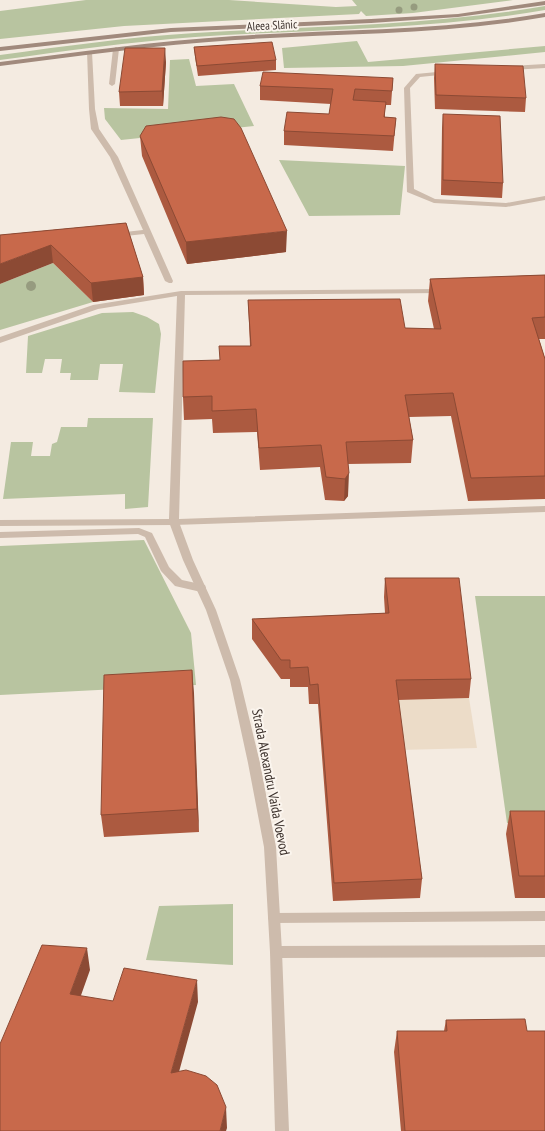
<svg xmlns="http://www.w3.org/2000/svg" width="545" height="1131" viewBox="0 0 545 1131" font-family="'PT Sans Narrow',sans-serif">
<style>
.green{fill:#b8c4a0}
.plaza{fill:#ecdcc8}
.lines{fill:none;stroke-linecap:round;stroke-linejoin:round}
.service{fill:#cdbbac;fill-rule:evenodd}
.minor{fill:#cdbbac;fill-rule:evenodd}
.secondary{fill:#a18a7d;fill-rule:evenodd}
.tree{fill:#969b7f}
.wall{fill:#ac5a40}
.shaded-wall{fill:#8c4a34}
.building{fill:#c8694b;stroke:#8c4a34}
.labels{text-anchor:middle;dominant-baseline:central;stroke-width:4;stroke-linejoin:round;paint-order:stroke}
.far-street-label{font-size:12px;fill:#3b302b;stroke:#fbf5ee}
.street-label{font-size:14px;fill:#3b302b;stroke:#fbf5ee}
</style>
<rect width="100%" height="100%" fill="#f4ebe1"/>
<path class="green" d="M86 0H229L336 7 357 6 352 0H513L413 13 366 16 361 11 359 14 124 26 0 39V11Z
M545 6V10C429 30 312 29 195 37 130 42 65 51 0 60V55C65 46 130 37 195 33 312 26 430 26 545 6Z
M357 41 368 62 545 46V52L403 66 284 68 282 48Z
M189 59 196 86 234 84 254 126 121 140 105 119 104 108 168 109 170 60Z
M279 160 405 166 400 215 309 216Z
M53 263 93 302 0 330V284Z
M133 312 147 317 159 324 161 334 155 393 119 392 123 364H100L98 380H70L71 373H60L62 359H45L42 373H26L28 336 102 313Z
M88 418H153L148 507 125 509V494L3 499 11 442H33L31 456H50L52 444 57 442 61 427H87Z
M144 540 191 633 196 685 0 695V546Z
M475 596H545V822L507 823Z
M233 904V965L146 960 159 906Z"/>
<path class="plaza" d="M469 698 477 748 400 750 394 700Z"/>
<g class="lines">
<path class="service" d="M116 47 119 49 115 84 112 86 109 84 113 49Z
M87 51 92 52 95 109 99 129 118 157 173 281 172 283H169L165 281 144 234 116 237 112 235 116 233 143 230 110 157 91 129 89 109Z
M545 64V68L511 70 508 68 511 66Z
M447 71 449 72V74L420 77 410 88 414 189 435 199 506 203 545 196V200L506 207 434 203 407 192 404 88 416 74Z
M441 289H444V293L185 295 179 519 545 506V512L174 525 0 526V520L169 519 177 296 98 309 0 343V337L93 305 181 291Z
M139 528 152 533 169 567 182 580 205 585 206 588 205 591 201 592 175 586 161 571 145 537 138 534 0 538V532Z
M545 911V921L274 923 270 922 268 918 270 914 274 913Z
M545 945V957L276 958 272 956 270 952 272 948 276 946Z"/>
<path class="minor" d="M174 519 179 522 193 560 216 610 240 680 260 763 276 847 282 952 289 1131H275L270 952 264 847 248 763 230 680 206 610 183 560 169 522Z"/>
<path class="secondary" d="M545 1V5L458 17 371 23 171 32 0 51V47L171 28 371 19 458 14Z
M545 13V17C442 35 338 33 235 40 156 45 78 56 0 66V62C78 52 156 41 235 36 338 29 442 31 545 13Z"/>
</g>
<g class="tree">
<circle cx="414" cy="7" r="3.5"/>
<circle cx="399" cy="10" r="3.5"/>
<circle cx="31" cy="286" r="5"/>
</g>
<path class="wall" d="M194 47 276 60V70L198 76 195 57Z
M166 62 163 106H120L119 92Z
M435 64 526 98 525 112 435 109 434 78Z
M393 78 391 105H385V117L396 118 393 151 284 145V131L329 114 331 104 260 100V86Z
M443 114 503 183 502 198 441 195 442 128Z
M140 136 286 252 187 264 142 156Z
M126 223 143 277 144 295 93 302 53 263 0 235Z
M545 275V339H539L545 359V499L468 501 451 416 409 417 413 440 411 463 348 464V496L344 501 325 500 320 467 260 470 257 432 213 433 212 419 184 420 183 397 220 360 250 346 248 300 405 328 434 329 428 301 430 279Z
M385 578 471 679 469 698 398 700 422 879 420 898 333 901 318 704H309L308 687H290V679H281L252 639V619L385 613 384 597Z
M192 670 199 832 104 837 101 815Z
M510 811H545V898H515L506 834Z
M446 1020 545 1131H401L394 1052 397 1031H444Z"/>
<path class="shaded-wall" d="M165 48 166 62 163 106 162 91Z
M287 231 286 252 187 264 186 242Z
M51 245 53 263 0 284V264Z
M143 277 144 295 93 302 91 283Z
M349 473 348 496 344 501 345 479Z
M192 670 194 693 199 832 197 809Z
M87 948 90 970 74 1015 70 994Z
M197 980 198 1002 173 1094 171 1073Z
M226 1107 227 1128 226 1131H220Z"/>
<path class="building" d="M272 42 276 60 197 66 194 47Z
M125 48H165L162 91 119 92Z
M435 64 523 66 526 98 436 95Z
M263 72 393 78 392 91 355 89 353 100 386 102 384 117 396 118 394 136 284 131 287 112 329 114 333 89 260 86Z
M443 114 500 116 503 183 443 180Z
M221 117 234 119 241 128 287 231 186 242 140 136 146 126Z
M126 223 143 277 91 283 51 245 0 264V235Z
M545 275V317L532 318 545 359V476L471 478 453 393 405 395 413 440 346 442 349 473 345 479 326 477 321 445 259 448 256 409 212 411V396L183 397V361L220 360 219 346H251L248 300 400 299 405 328 441 329 430 279Z
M385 578H459L471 679 396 680 422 879 334 883 318 684 310 685 308 667 290 668V660H281L252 619 389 613Z
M192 670 197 809 101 815 104 675Z
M510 811H545V876H519Z
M42 945 87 948 70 994 113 1001 124 968 197 980 171 1073 186 1070 206 1076 217 1085 226 1107 220 1131H0V1044Z
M525 1019 527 1031H545V1131H405L397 1031H447L446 1020Z"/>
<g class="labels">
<g class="far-street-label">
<text transform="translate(272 25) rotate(-3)">Aleea Slănic</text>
</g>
<g class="street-label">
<text transform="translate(271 782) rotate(79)">Strada Alexandru Vaida Voevod</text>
</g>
</g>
</svg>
